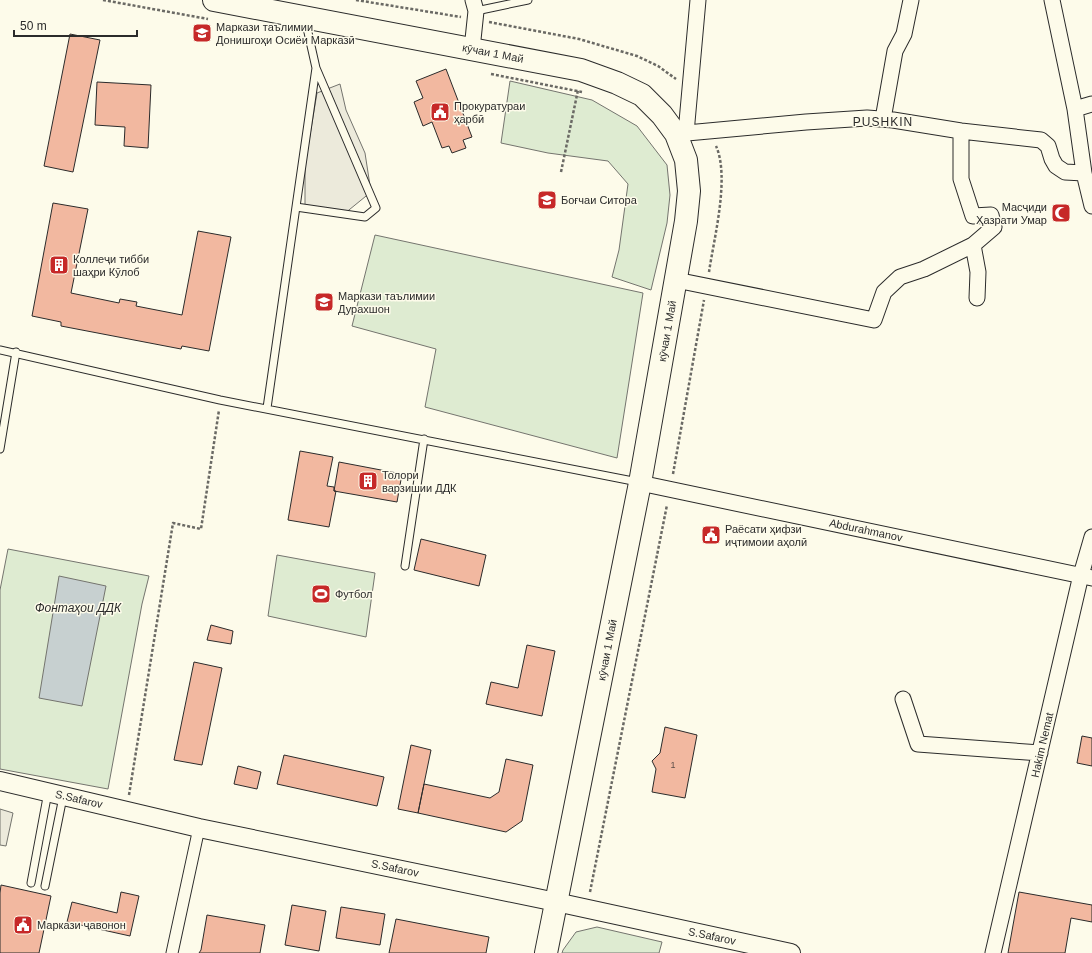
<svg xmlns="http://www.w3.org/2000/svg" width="1092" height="953" viewBox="0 0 1092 953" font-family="Helvetica,sans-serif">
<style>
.green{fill:#deebd1;stroke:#74746e}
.parking{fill:#eceadb;stroke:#74746e}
.water{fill:#c7d0d0;stroke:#74746e}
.building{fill:#f2b8a0;stroke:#2b2b2b}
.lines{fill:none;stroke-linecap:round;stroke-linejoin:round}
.service-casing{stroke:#2b2b2b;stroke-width:9}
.pedestrian-casing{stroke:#2b2b2b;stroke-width:13}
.minor-casing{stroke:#2b2b2b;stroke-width:17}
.tertiary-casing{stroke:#2b2b2b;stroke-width:20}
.primary-casing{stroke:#2b2b2b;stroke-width:24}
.path{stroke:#6a6964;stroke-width:2.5;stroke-dasharray:3 2;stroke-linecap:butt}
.service{stroke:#fdfbea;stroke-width:7}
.pedestrian{stroke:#fdfbea;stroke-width:11}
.minor{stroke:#fdfbea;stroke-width:15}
.tertiary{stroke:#fdfbea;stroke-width:18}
.primary{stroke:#fdfbea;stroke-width:22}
.labels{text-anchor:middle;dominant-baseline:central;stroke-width:3;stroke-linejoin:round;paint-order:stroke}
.number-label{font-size:9px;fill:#5d4e48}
.poi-label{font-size:11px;fill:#2b2b2b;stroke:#fdfbea;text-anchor:start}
.street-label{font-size:11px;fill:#2b2b2b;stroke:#fdfbea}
.neighbourhood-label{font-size:12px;letter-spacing:1px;fill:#2b2b2b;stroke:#fdfbea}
.water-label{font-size:12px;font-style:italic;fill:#2b2b2b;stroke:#fdfbea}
</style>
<rect width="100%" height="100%" fill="#fdfbea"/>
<path class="green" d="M510 81 592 100 637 126 667 165 670 195 667 223 651 290 612 277 619 250 628 184 608 161 548 153 501 143Z
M375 235 643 293 617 458 425 407 436 349 352 326Z
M8 549 149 576 142 604 108 789 0 769V590Z
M277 555 375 573 366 637 268 616Z
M597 927 662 942 659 953H562L563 950 576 932Z"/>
<path class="parking" d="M340 84 346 110 365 153 371 192 344 214 305 208V165L317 93Z
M0 809 13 813 6 846 0 845Z"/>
<path class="water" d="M59 576 106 586 82 706 39 698Z"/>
<path class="building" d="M70 34 100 40 73 172 44 166Z
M446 69 472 137 463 140 466 148 452 153 449 146 442 148 432 122 423 126 414 102 423 98 416 81Z
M97 82 151 85 148 148 124 146 125 127 95 125Z
M53 203 88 209 71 293 119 303 120 299 137 302 136 306 182 315 198 231 231 237 209 351 182 346 181 349 61 326V322L32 316Z
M300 451 333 457 327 486 334 487V491H336L329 527 288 520Z
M339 462 402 474 397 502 334 491Z
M421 539 486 555 479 586 414 570Z
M211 625 233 631 231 644 207 640Z
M527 645 555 651 542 716 486 704 491 682 518 688Z
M194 662 222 668 202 765 174 760Z
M665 727 697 735 685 798 652 792 656 769 652 761 660 753Z
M1082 736 1092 738V766L1077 763Z
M411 745 431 750 418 813 398 809Z
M284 755 384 777 377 806 277 784Z
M506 759 533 765 522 821 506 832 418 813 424 784 490 798 499 792Z
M238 766 261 772 257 789 234 784Z
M1 885 51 896 39 953H0V893Z
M121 892 139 896 130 936 67 922 72 902 117 913Z
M1019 892 1092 905V922L1071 918 1065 953H1008Z
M292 905 326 911 319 951 285 945Z
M341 907 385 914 380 945 336 938Z
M207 915 265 925 260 953H199L201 950Z
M396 919 489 937 486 953H389Z"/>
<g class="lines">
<defs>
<path id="service" d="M476 11 528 0
M296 207 365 217 376 208 316 68
M0 350 220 400 638 482
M267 408 316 68 305 19
M0 449 16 352
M405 566 424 439
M31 883 48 792
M45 886 63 797"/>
<path id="pedestrian" d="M172 953 199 828"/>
<path id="minor" d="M1052 0 1075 109 1084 173 1092 206
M472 49 476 11 473 0
M1075 109 1092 104
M883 119 895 51 904 34 911 0
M686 133 698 0
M676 134 806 122 867 118 893 120 961 131 1041 140 1048 146 1052 159 1056 166 1065 172 1084 173
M973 245 978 272 977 298
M676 280 874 320 884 292 900 277 924 269 973 245 994 227 991 215 973 216 961 179V131
M640 483 1092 578
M903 699 918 744 1040 753
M993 953 1081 575 1092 537"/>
<path id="tertiary" d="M0 781 199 828 556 902 791 953"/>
<path id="primary" d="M214 0 581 70 617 83 642 95 662 115 676 134 686 160 689 191 686 221 640 483 546 953"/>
</defs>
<use href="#service" class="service-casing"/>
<use href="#pedestrian" class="pedestrian-casing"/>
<use href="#minor" class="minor-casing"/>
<use href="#tertiary" class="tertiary-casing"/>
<use href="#primary" class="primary-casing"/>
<path class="path" d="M103 0 208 19
M356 0 461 17
M489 22 579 39 637 56 658 66 676 79
M491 74 582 92
M561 172 578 90
M709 272C714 238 730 177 716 146
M673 474 704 300
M129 795 173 523 201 529 219 410
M590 892 667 505"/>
<use href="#service" class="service"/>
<use href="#pedestrian" class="pedestrian"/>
<use href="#minor" class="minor"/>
<use href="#tertiary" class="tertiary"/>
<use href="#primary" class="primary"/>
</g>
<defs>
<symbol id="university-square" viewBox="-11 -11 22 22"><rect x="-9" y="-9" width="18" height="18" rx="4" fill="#c62828" stroke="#fdfbea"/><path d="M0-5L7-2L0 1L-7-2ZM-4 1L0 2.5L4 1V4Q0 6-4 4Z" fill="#fff"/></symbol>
<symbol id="civic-square" viewBox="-11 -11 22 22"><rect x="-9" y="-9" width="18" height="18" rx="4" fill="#c62828" stroke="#fdfbea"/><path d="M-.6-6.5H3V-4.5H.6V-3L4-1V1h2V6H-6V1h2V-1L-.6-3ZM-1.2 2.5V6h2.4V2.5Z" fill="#fff"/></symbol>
<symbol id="school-square" viewBox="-11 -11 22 22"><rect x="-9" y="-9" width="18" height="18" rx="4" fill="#c62828" stroke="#fdfbea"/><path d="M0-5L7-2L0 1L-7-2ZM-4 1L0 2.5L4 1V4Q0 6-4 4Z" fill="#fff"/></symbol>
<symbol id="mosque-square" viewBox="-11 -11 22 22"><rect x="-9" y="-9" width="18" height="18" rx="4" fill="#c62828" stroke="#fdfbea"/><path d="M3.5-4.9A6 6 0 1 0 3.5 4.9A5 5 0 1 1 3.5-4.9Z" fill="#fff"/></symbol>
<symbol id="building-square" viewBox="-11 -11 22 22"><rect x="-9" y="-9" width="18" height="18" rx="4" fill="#c62828" stroke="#fdfbea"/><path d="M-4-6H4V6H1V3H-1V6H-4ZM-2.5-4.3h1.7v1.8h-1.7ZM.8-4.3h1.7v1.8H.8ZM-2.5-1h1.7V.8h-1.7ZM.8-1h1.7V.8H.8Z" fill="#fff"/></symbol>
<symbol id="stadium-square" viewBox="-11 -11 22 22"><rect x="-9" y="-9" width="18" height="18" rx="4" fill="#c62828" stroke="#fdfbea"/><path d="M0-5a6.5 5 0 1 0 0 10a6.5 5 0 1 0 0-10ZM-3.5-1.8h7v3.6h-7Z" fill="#fff"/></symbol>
</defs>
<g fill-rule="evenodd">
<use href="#university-square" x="191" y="22" width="22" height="22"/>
<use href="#civic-square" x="429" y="101" width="22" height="22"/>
<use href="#school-square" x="536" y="189" width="22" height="22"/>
<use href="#mosque-square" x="1050" y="202" width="22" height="22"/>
<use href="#building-square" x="48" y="254" width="22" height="22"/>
<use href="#university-square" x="313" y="291" width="22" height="22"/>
<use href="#building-square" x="357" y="470" width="22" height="22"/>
<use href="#civic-square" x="700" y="524" width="22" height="22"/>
<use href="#stadium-square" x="310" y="583" width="22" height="22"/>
<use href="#civic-square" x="12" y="914" width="22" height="22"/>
</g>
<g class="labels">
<g class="number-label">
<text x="673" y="765">1</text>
</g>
<g class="poi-label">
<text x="216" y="27">Маркази таълимии<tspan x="216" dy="13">Донишгоҳи Осиёи Марказӣ</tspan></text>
<text x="454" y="106">Прокуратураи<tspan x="454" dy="13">ҳарбӣ</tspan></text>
<text x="561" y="200">Боғчаи Ситора</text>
<text x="1047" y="207" text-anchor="end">Масҷиди<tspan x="1047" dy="13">Ҳазрати Умар</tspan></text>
<text x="73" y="259">Коллеҷи тибби<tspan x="73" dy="13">шаҳри Кӯлоб</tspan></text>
<text x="338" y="296">Маркази таълимии<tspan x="338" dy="13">Дурахшон</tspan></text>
<text x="382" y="475">Толори<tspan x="382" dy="13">варзишии ДДК</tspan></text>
<text x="725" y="529">Раёсати ҳифзи<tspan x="725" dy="13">иҷтимоии аҳолӣ</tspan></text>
<text x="335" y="594">Футбол</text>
<text x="37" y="925">Маркази ҷавонон</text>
</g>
<g class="street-label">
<text transform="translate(493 53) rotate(11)">кӯчаи 1 Май</text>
<text transform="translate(667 331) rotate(-80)">кӯчаи 1 Май</text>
<text transform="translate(866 530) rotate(12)">Abdurahmanov</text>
<text transform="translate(607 650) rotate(-79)">кӯчаи 1 Май</text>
<text transform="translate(1042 745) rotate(-77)">Hakim Nemat</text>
<text transform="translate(79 799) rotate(13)">S.Safarov</text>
<text transform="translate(395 868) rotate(12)">S.Safarov</text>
<text transform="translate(712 936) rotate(12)">S.Safarov</text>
</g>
<g class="neighbourhood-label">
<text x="883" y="122">PUSHKIN</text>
</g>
<g class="water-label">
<text x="78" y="608">Фонтаҳои ДДК</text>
</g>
</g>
<path d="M14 30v6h123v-6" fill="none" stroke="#2b2b2b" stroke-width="2"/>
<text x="20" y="30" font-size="12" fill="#2b2b2b" stroke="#fdfbea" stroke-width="3" paint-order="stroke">50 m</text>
</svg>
